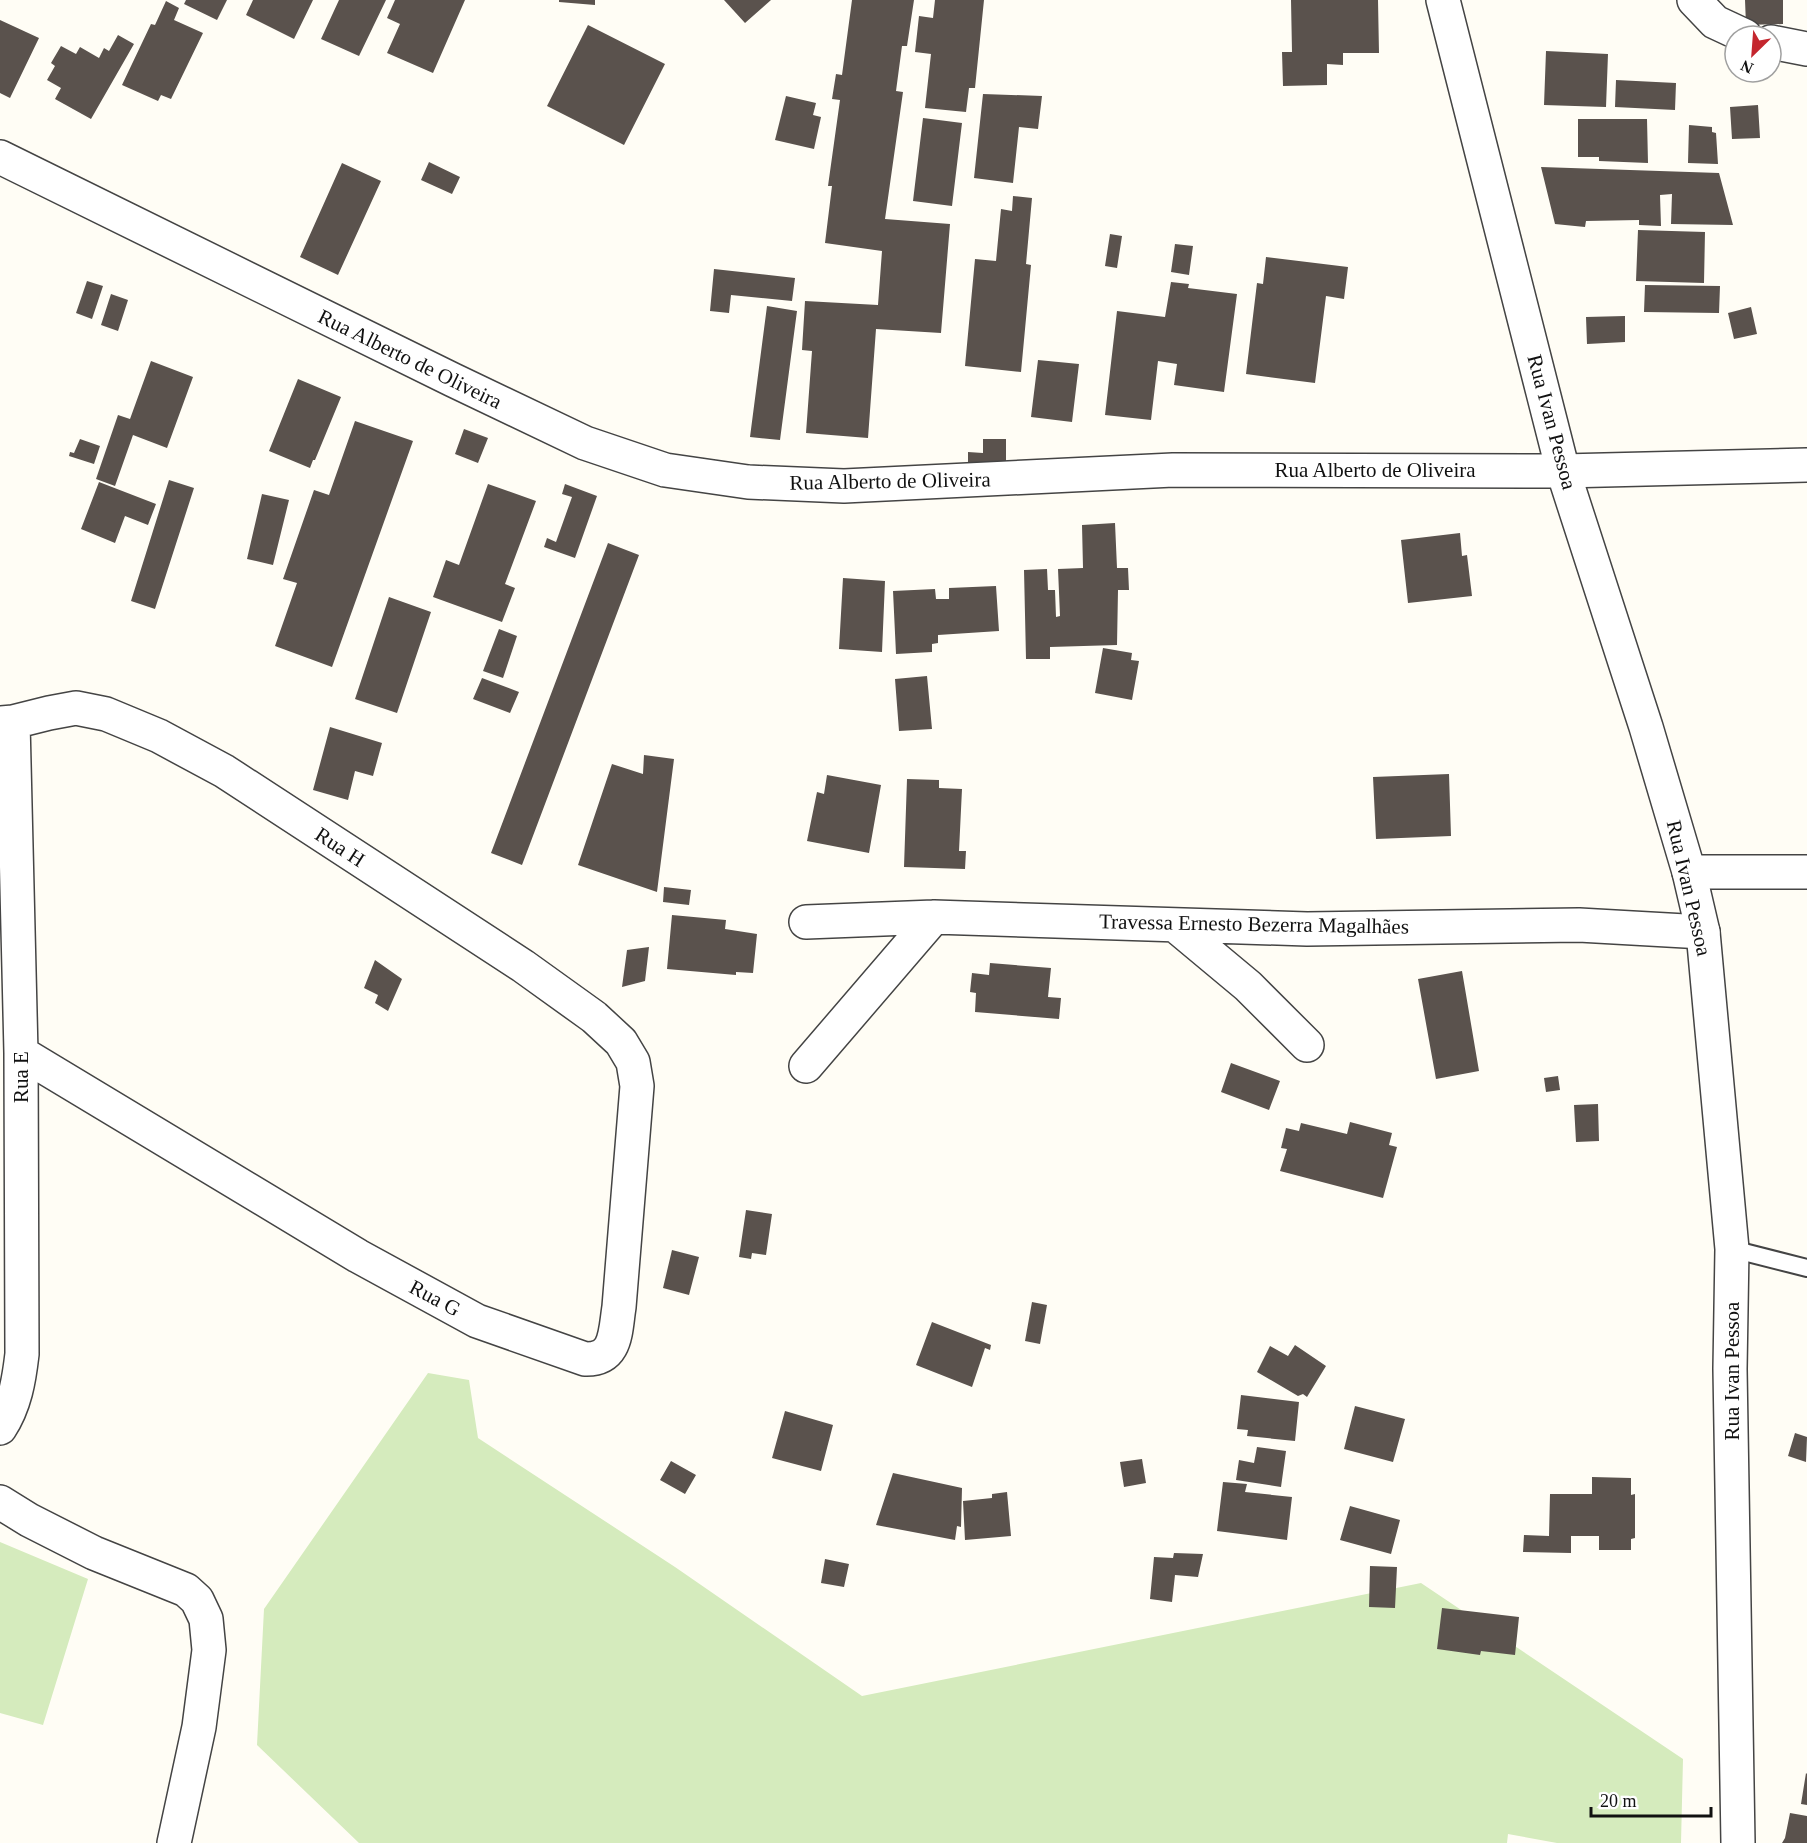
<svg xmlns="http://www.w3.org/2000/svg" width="1807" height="1843" viewBox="0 0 1807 1843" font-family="'Times New Roman',serif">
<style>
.green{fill:#d5ebbd}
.building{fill:#5a524d}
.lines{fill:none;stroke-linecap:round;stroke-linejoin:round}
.service-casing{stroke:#444;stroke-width:20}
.minor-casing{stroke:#444;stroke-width:36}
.tertiary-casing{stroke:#444;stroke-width:36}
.service{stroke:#fff;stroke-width:16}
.minor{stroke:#fff;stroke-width:33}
.tertiary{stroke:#fff;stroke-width:33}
.labels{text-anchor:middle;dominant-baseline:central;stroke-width:6;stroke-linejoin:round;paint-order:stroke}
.street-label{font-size:21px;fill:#111;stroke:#fff}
</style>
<rect width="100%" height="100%" fill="#fffdf5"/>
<path class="green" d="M428 1373 469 1380 478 1438 675 1567 862 1696 1421 1583 1683 1759 1681 1843H1557L1508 1834 1507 1843H359L257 1745 264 1609Z
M0 1542 88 1579 43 1725 0 1713Z"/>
<path class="building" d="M186 0H227L217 20 184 4Z
M253 0H313L294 39 246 15Z
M339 0H386L359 56 321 39Z
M395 0H465L433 73 387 53 400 24 387 18Z
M559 0H595V5L559 2Z
M724 0H771L745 23Z
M852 0H914L907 46H902L896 91 903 92 885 219 950 224 941 333 876 329 868 438 806 433 812 351 802 350 805 301 878 305 882 251 825 243 832 186H828L840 100 832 99 836 74 842 75Z
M935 0H984L975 88H969L966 112 925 108 931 54 915 52 919 16 933 18Z
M1291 0H1378L1379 53H1343V65L1327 64V85L1283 86 1282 52H1292Z
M1745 0H1783V24L1746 25Z
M166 1 179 8 174 20 203 33 171 99 161 95 158 101 122 85 151 24 155 25Z
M0 20 39 38 10 98 0 93Z
M588 25 665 64 624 145 547 106Z
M118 35 134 44 91 119 55 99 61 88 47 80 55 66 51 63 61 46 76 54 80 47 99 58 104 48 109 51Z
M1546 51 1608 54 1606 107 1544 105Z
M1616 80 1676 83 1675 110 1615 107Z
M983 94 1042 96 1038 129 1019 127 1013 183 974 178Z
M786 96 816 103 813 115 821 117 814 149 775 140Z
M1758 105 1760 138 1732 139 1730 107Z
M923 118 962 123 952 206 913 201Z
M1578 119H1647L1648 163 1599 161V157H1578Z
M1689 125 1712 127V132L1716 133 1718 164 1688 163Z
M429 162 460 177 452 194 421 180Z
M342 163 381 181 338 275 300 257Z
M1541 167 1719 173 1733 225 1671 224 1672 194 1660 195 1661 226 1639 225V220L1586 221 1585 227 1555 224Z
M1013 196 1032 198 1026 264 1031 265 1021 372 965 366 975 259 996 261 1001 209 1012 211Z
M1638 230 1705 232 1704 283 1636 281Z
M1110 234 1122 236 1117 268 1105 266Z
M1175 244 1193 246 1189 275 1171 272Z
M1266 257 1348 267 1344 299 1326 296 1315 383 1246 374 1257 283 1263 284Z
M714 269 795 278 792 301 731 295 729 313 710 311Z
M87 281 103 286 92 319 76 313Z
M1171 282 1189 284 1188 288 1237 294 1224 392 1174 385 1177 364 1158 361 1151 420 1105 415 1117 311 1165 317Z
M1645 285 1720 286 1719 313 1644 312Z
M111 294 128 300 118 331 101 325Z
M767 306 797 311 780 440 750 437Z
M1751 307 1757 334 1734 339 1728 313Z
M1625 316V342L1587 344 1586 317Z
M1038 360 1079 364 1072 422 1031 417Z
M151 361 193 377 167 448 133 435 115 486 96 479 118 415 130 419Z
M298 379 341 397 315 460H313L310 468 269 451Z
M355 421 413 441 332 667 275 646 297 583 283 579 314 490 329 495Z
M464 429 488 438 478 463 455 454Z
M80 439 100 446 94 464 69 456 70 452 74 453Z
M983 439H1006V475H968V452L983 453Z
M169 480 194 488 155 609 131 601Z
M99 482 156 504 148 525 125 516 115 543 81 529Z
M488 484 536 501 505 584 515 588 502 622 433 597 446 560 459 565Z
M565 484 597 496 575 558 544 547 547 538 556 542 572 497 562 494Z
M262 494 289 500 273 565 247 559Z
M1115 523 1117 568H1128L1129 590H1118L1117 645 1050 647V659H1026L1024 570 1047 569 1048 590H1055L1056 617 1060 616 1058 569 1083 568 1082 525Z
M1460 533 1462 556 1467 555 1472 596 1408 603 1401 540Z
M608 543 639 555 522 865 491 853Z
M843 578 885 581 882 652 839 649Z
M996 586 999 631 938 635V643L932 644V652L896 654 893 591 935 589 936 599H949V588Z
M389 597 431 612 397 713 355 699Z
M499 629 517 636 503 678 483 671Z
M1103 648 1132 653 1131 660 1139 661 1132 700 1095 693Z
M927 676 932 729 899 731 895 679Z
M482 678 519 692 510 713 473 699Z
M330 727 382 743 373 776 355 771 348 800 313 790Z
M644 755 674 759 657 892 578 865 612 764 643 774Z
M1449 774 1451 836 1376 839 1373 777Z
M827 775 881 785 869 853 807 841 817 792 824 794Z
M907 779 939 780V788L962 789 959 851H966L965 869 904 867Z
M664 887 691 890 689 905 663 902Z
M672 915 726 920 725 929 757 934 753 973 736 972V975L667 969Z
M649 947 645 981 622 987 627 950Z
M375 960 402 979 388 1011 375 1003 378 995 364 988Z
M990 963 1051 968 1048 997 1061 998 1059 1019 975 1012 976 993 970 992 972 973 989 975Z
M1462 971 1479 1071 1436 1079 1418 979Z
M1231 1063 1280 1081 1269 1110 1221 1092Z
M1558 1076 1560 1090 1546 1092 1544 1078Z
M1598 1104 1599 1141 1576 1142 1574 1105Z
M1350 1122 1392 1133 1389 1145 1397 1147 1383 1198 1280 1171 1287 1149 1281 1148 1286 1128 1299 1131 1301 1123 1347 1134Z
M746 1210 772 1214 766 1255 752 1253 751 1259 739 1257Z
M672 1250 699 1257 689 1295 663 1288Z
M1032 1302 1047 1305 1040 1344 1025 1341Z
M932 1322 991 1345 990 1350 985 1348 972 1387 916 1365Z
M1295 1345 1326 1366 1307 1397 1303 1394 1298 1396 1257 1372 1270 1346 1288 1356Z
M1241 1395 1299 1402 1295 1441 1247 1436 1248 1430 1237 1429Z
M1355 1406 1405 1419 1393 1462 1344 1449Z
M785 1411 833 1425 821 1471 772 1458Z
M1795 1433 1807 1437 1806 1462 1788 1456Z
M1257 1447 1286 1451 1281 1487 1236 1480 1239 1460 1254 1463Z
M1142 1459 1146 1483 1124 1487 1120 1462Z
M671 1461 696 1475 685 1494 660 1480Z
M893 1473 962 1488 961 1527 957 1526 955 1540 876 1525Z
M1592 1477 1631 1478V1495L1635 1494V1538L1631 1539V1550H1599V1536H1571V1553L1523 1552 1524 1535 1549 1536 1550 1494H1592Z
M1223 1482 1247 1484 1245 1492 1292 1497 1287 1540 1217 1531Z
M1007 1492 1011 1536 965 1540 963 1501 992 1498V1494Z
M1350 1506 1400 1520 1391 1554 1340 1540Z
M1174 1553 1203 1554 1198 1577 1175 1575 1172 1602 1150 1599 1154 1557 1173 1558Z
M825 1559 849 1564 844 1587 821 1583Z
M1370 1566 1397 1567 1395 1608 1369 1607Z
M1442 1608 1519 1617 1515 1655 1481 1651 1480 1655 1437 1649Z
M1806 1773 1807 1774V1805L1801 1804Z
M1790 1813 1807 1816V1843H1782L1785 1838Z"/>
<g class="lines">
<defs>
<path id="service" d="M1732 1249 1807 1268"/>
<path id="minor" d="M1694 0 1715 22 1745 36
M1771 42 1807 49
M1563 471 1807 465
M0 723 13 722 49 713 76 708 106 714 159 736 224 771 523 966 594 1017 621 1042 633 1062 637 1086 619 1307C615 1332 617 1360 585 1359L477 1321 358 1256 21 1053
M1689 872H1807
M806 922 934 917 1307 929 1579 925 1703 932
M1176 926 1248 986 1307 1045
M806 1066 934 917
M0 1428C15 1405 19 1380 22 1354L21 1053 13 722
M0 1502 29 1520 94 1553 186 1590 197 1600 206 1619 209 1650 199 1727 174 1843"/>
<path id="tertiary" d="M1443 0 1563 471 1646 727 1689 872 1703 932 1732 1249 1730 1369 1738 1843
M0 157 453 380 585 443 665 470 748 482 844 486 1173 470 1563 471"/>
</defs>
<use href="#service" class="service-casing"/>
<use href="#minor" class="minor-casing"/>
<use href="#tertiary" class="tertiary-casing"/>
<use href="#service" class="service"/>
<use href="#minor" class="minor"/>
<use href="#tertiary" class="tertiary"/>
</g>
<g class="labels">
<g class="street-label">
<text transform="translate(410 359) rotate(26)">Rua Alberto de Oliveira</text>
<text transform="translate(1552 422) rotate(75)">Rua Ivan Pessoa</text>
<text x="1375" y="470">Rua Alberto de Oliveira</text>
<text transform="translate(890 481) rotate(-1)">Rua Alberto de Oliveira</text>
<text transform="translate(340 847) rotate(33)">Rua H</text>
<text transform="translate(1689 888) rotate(77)">Rua Ivan Pessoa</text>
<text transform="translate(1254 924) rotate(1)">Travessa Ernesto Bezerra Magalhães</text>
<text transform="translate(21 1077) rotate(-90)">Rua E</text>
<text transform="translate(435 1298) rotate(28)">Rua G</text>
<text transform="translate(1732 1371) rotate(-90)">Rua Ivan Pessoa</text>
</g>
</g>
<g transform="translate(1753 54) rotate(205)"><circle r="28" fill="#ffffff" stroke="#a0a0a0" stroke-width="1.5"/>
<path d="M0-4.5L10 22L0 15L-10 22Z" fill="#c4262e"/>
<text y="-9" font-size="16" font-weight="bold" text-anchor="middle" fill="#111111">N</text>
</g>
<path d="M1591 1807v9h120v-9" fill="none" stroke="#111111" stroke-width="3"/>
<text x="1600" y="1807" font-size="18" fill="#111111" stroke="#ffffff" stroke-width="4.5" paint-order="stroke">20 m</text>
</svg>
